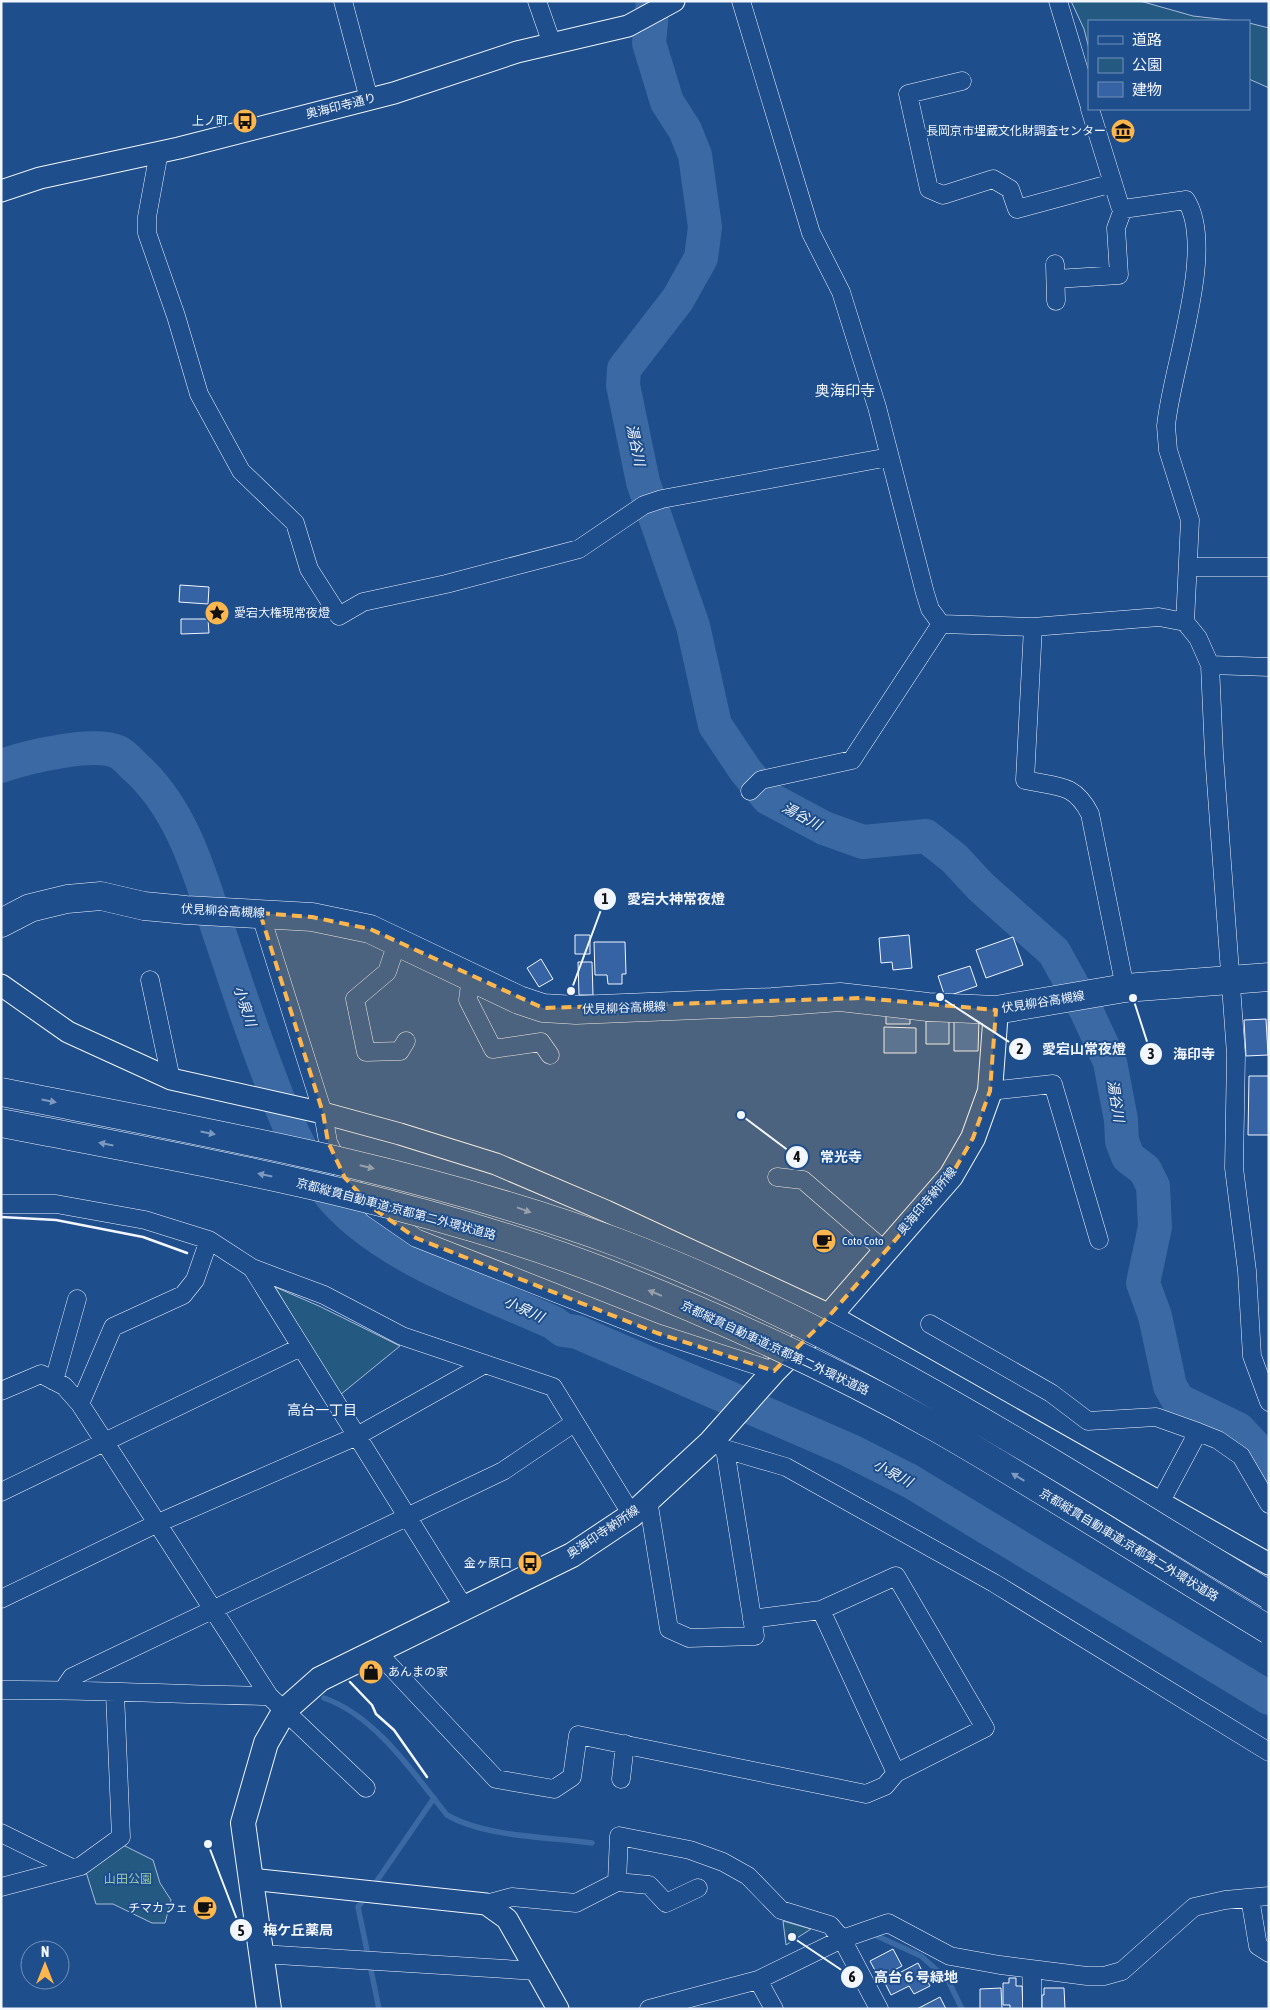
<svg xmlns="http://www.w3.org/2000/svg" width="1270" height="2010" viewBox="0 0 1270 2010" font-family="'Asap Condensed','Noto Sans JP',sans-serif">
<style>
.green{fill:#245a82;stroke:#a8bbd7}
.lines{fill:none;stroke-linecap:round;stroke-linejoin:round}
.stream{stroke:#3b69a3;stroke-width:5.5}
.river{stroke:#3b69a3;stroke-width:34}
.building{fill:#3563a3;stroke:#f2f6ff}
.minor-casing{stroke:#f2f6ff;stroke-width:19}
.tertiary-casing{stroke:#f2f6ff;stroke-width:23}
.secondary-casing{stroke:#f2f6ff;stroke-width:26}
.primary-casing{stroke:#f2f6ff;stroke-width:29}
.minor{stroke:#1f4e8c;stroke-width:18}
.tertiary{stroke:#1f4e8c;stroke-width:21}
.secondary{stroke:#1f4e8c;stroke-width:24}
.primary{stroke:#1f4e8c;stroke-width:28}
.motorway-bridge-casing{stroke:#f2f6ff;stroke-width:29;stroke-linecap:butt}
.motorway-bridge{stroke:#1f4e8c;stroke-width:28}
.wall{stroke:#f2f6ff;stroke-width:2.5}
.oneway{fill:#7e9ac0}
.marked{fill:#ffb74d;fill-opacity:0.2;stroke:#ffb74d;stroke-width:4;stroke-dasharray:10 6;stroke-linejoin:round}
.labels{text-anchor:middle;dominant-baseline:central;stroke-width:4;stroke-linejoin:round;paint-order:stroke}
.street-label{font-size:12px;fill:#f2f6ff;stroke:#1f4e8c}
.poi-label{font-size:12px;fill:#f2f6ff;stroke:#1f4e8c;text-anchor:end}
.park-label{font-size:12px;fill:#97c8a6;stroke:#1f4e8c}
.water-label{font-size:14px;font-style:italic;fill:#f2f6ff;stroke:#1f4e8c}
.neighbourhood-label{font-size:14px;fill:#f2f6ff;stroke:#1f4e8c}
.quarter-label{font-size:15px;fill:#f2f6ff;stroke:#1f4e8c}
.leader{fill:none;stroke:#f2f6ff;stroke-width:2}
.callout-dot{fill:#f2f6ff;stroke:#1f4e8c;stroke-width:2}
.mark-label{font-size:15px;text-anchor:middle;font-weight:bold;fill:#111}
.callout-label{font-size:14px;text-anchor:middle;font-weight:bold;fill:#f2f6ff;stroke:#1f4e8c;stroke-width:4;stroke-linejoin:round;paint-order:stroke}
</style>
<rect width="100%" height="100%" fill="#1f4e8c"/>
<path class="green" d="M1071 1H1140L1193 16 1237 21H1089V49L1084 29Z
M1249 23 1269 28V88L1249 79Z
M275 1287 319 1306 400 1346 340 1395Z
M123 1845 153 1860 160 1883 171 1900 165 1923H152L113 1904H96L86 1872Z
M783 1921 811 1929 786 1945Z"/>
<g class="lines">
<path class="stream" d="M324 1698C376 1716 414 1774 447 1815 485 1837 548 1837 592 1843
M372 1888 434 1798
M367 1895 358 1907 379 2009
M877 1936 921 1956 948 1980 962 2009"/>
<path class="river" d="M653 1 649 43 667 102 685 130 695 155 705 227 701 258 678 299 624 369 623 385 643 482 693 626 715 725 745 770 768 798 824 828 863 842 926 836 954 858 981 887 1054 952 1086 1010 1110 1062 1121 1120 1122 1141 1128 1157 1145 1170 1153 1186 1155 1227 1143 1283 1155 1316 1170 1386 1178 1400 1238 1429 1253 1445 1269 1469
M1 766C27 757 93 741 118 752 124 755 130 762 134 766 181 807 199 871 218 929 234 976 249 1024 267 1070 282 1111 299 1153 325 1188 374 1254 481 1290 554 1323L563 1330 577 1332 849 1450 910 1481 1269 1698"/>
</g>
<path class="building" d="M180 585 209 587 208 604 179 602Z
M181 619H208L209 633 181 634Z
M575 935H590V954H575Z
M909 935 912 968 893 970 892 962 881 963 879 938Z
M1013 937 1023 965 986 978 976 950Z
M594 942H625L626 974H622V984H608L607 975H595Z
M541 959 553 979 539 987 527 968Z
M578 962H592L593 995H579Z
M970 966 977 986 945 997 938 976Z
M910 1012V1024H886V1013Z
M954 1019 979 1020 978 1051H954Z
M1266 1019 1268 1055 1246 1056 1244 1020Z
M926 1021H949V1044H926Z
M884 1027 916 1028V1053H884Z
M1249 1076H1269V1135H1248Z
M893 1949 902 1966 879 1978 870 1961Z
M918 1963 930 1986 914 1994 909 1986 891 1995 884 1981Z
M1009 1978H1016V1986H1022L1023 2009H1010V2005H1003V1983H1009Z
M1001 1988 1002 2009H980V1989Z
M1044 1988H1064L1065 2009H1042V1995H1044Z
M940 1997 946 2009H917Z"/>
<g class="lines">
<defs>
<path id="minor" d="M343 1 369 99
M537 1 552 44
M741 1 811 233 841 292 877 407 925 593 930 609 941 624
M1058 1 1089 104
M962 81 908 94 929 189 943 195 993 179 1010 189 1017 209 1113 183
M1090 109 1120 206 1123 209 1186 200C1217 249 1171 369 1166 426L1168 450 1190 520 1185 622
M159 152 147 217V233L176 316 199 394 241 471 295 523 309 569 339 616 363 602 446 584 579 549 644 505 662 499 889 457
M1055 264 1056 301
M1056 279 1119 275 1116 228 1123 209
M1188 567H1269
M941 624 1033 627 1159 617 1185 622 1198 638 1210 665 1214 754 1236 1054 1234 1168 1247 1271 1252 1356 1269 1402
M1033 627 1025 780C1056 787 1074 782 1090 814L1125 988
M1210 665 1269 667
M750 791 761 780 852 760 941 624
M260 913 323 1113 328 1142 345 1178 374 1209 416 1238 657 1333 774 1371
M398 940 387 972 355 999 366 1052 400 1051 406 1041
M471 977 468 1000 493 1049 541 1042 550 1055
M150 980 171 1079
M990 1091 1053 1084 1099 1240
M777 1177 803 1180 884 1250
M1 1204H56L145 1220 209 1240 252 1268 324 1295 402 1336 553 1387 632 1515
M252 1268 465 1609
M930 1324 1051 1393 1088 1421 1156 1417 1198 1432
M54 1381 77 1299
M1 1391 41 1374 64 1386 80 1404 269 1696 366 1788
M80 1404 113 1327 183 1295 195 1280 209 1240
M711 1442 725 1449 786 1467 994 1583 1269 1752
M1 1492 301 1347
M648 1500 669 1629 689 1638 755 1636 725 1449
M1160 1503 1198 1432 1218 1440 1241 1456 1269 1504
M1 1599 156 1524 357 1436 485 1364
M752 1619 821 1610 896 1576 985 1728 896 1773
M377 1652 496 1779 554 1789 572 1777 578 1735 866 1794 885 1786 896 1773 821 1610
M1 1690C91 1689 180 1695 269 1696
M63 1690 72 1677 503 1471 574 1423
M621 1779 625 1744
M1 1833 72 1868
M617 1882 619 1836 690 1850 723 1862 748 1876 781 1910 830 1925 842 1939 879 2009
M1 1887 81 1866 121 1837 115 1693
M1250 1898 1258 1946 1269 1953
M486 1904 512 1897 576 1903 617 1882 649 1885 666 1903 698 1888
M261 1954 537 1971
M1032 1969V2009
M758 1980 774 2009
M649 2009 758 1980 842 1939 888 1923 950 1956 1000 1965 1087 1976H1104L1122 1971 1194 1907 1225 1900 1269 1896"/>
<path id="tertiary" d="M1 191 40 178 179 148 394 93 517 52 628 26 674 1
M1 985 68 1032 171 1079 323 1113 400 1134 496 1164 606 1211 830 1315 1269 1564
M251 1879 486 1904 507 1919 558 2009"/>
<path id="secondary" d="M269 2009 243 1823 266 1743 285 1710 320 1679 572 1555 632 1515 711 1442 774 1371 830 1315 951 1176 973 1138 990 1091 996 1010"/>
<path id="primary" d="M1 923 30 908 67 899 101 896 144 906 186 910 312 917 370 929 519 1000 543 1008 576 1010 772 1002 840 997 928 1007 996 1010 1125 988 1269 977"/>
</defs>
<use href="#minor" class="minor-casing"/>
<use href="#tertiary" class="tertiary-casing"/>
<use href="#secondary" class="secondary-casing"/>
<use href="#primary" class="primary-casing"/>
<use href="#minor" class="minor"/>
<use href="#tertiary" class="tertiary"/>
<use href="#secondary" class="secondary"/>
<use href="#primary" class="primary"/>
<defs>
<path id="motorway-bridge" d="M1 1092C209 1133 419 1169 619 1243 850 1330 1058 1468 1269 1595
M1 1123C207 1163 416 1198 612 1275 723 1319 833 1369 937 1428 1049 1492 1158 1563 1269 1630"/>
</defs>
<use href="#motorway-bridge" class="motorway-bridge-casing"/>
<use href="#motorway-bridge" class="motorway-bridge"/>
<path class="wall" d="M1 1217 56 1220 143 1237 187 1253
M350 1682 372 1705 376 1714 394 1730 427 1777"/>
</g>
<defs><path id="oneway-solid" d="M-6-.8H1V-3.2L6.5 0L1 3.2V.8H-6Z" transform="scale(1.25)"/></defs>
<g class="oneway">
<use href="#oneway-solid" transform="translate(49 1101) rotate(11)"/>
<use href="#oneway-solid" transform="translate(208 1133) rotate(11)"/>
<use href="#oneway-solid" transform="translate(106 1144) rotate(-169)"/>
<use href="#oneway-solid" transform="translate(367 1167) rotate(13)"/>
<use href="#oneway-solid" transform="translate(265 1175) rotate(-168)"/>
<use href="#oneway-solid" transform="translate(524 1210) rotate(20)"/>
<use href="#oneway-solid" transform="translate(655 1293) rotate(-158)"/>
<use href="#oneway-solid" transform="translate(1018 1477) rotate(-149)"/>
</g>
<path class="marked" d="M260 913 312 917 370 929 543 1008 862 998 996 1010 990 1091 973 1138 951 1176 830 1315 774 1371 657 1333 416 1238 374 1209 345 1178 328 1142 323 1113Z"/>
<defs>
<symbol id="bus-disc" viewBox="-11 -11 22 22"><circle r="9.5" fill="#ffb74d" stroke="#1f4e8c"/><path d="M-5-6H5V4H4V6H2V4H-2V6H-4V4H-5ZM-3.5-4V0h7V-4ZM-3.5 1.2v1.5H-2V1.2ZM2 1.2v1.5H3.5V1.2Z" fill="#111"/></symbol>
<symbol id="museum-disc" viewBox="-11 -11 22 22"><circle r="9.5" fill="#ffb74d" stroke="#1f4e8c"/><path d="M0-6L6-3V-2H-6V-3ZM-5-1h2V3h-2ZM-1-1h2V3h-2ZM3-1h2V3H3ZM-6 4H6V6H-6Z" fill="#111"/></symbol>
<symbol id="sight-disc" viewBox="-11 -11 22 22"><circle r="9.5" fill="#ffb74d" stroke="#1f4e8c"/><path d="M0-6L1.8-2.2L6-1.7L2.9 1.2L3.7 5.4L0 3.3L-3.7 5.4L-2.9 1.2L-6-1.7L-1.8-2.2Z" fill="#111"/></symbol>
<symbol id="cafe-disc" viewBox="-11 -11 22 22"><circle r="9.5" fill="#ffb74d" stroke="#1f4e8c"/><path d="M-5.5-4.5H6V0H3Q3 3.5 0 3.5H-2.5Q-5.5 3.5-5.5 0ZM3-3.2v2h1.7v-2ZM-6 4.5H4V6H-6Z" fill="#111"/></symbol>
<symbol id="shop-disc" viewBox="-11 -11 22 22"><circle r="9.5" fill="#ffb74d" stroke="#1f4e8c"/><path d="M-5-2.5h2.3a2.7 3.5 0 0 1 5.4 0H5L5.5 6h-11ZM-1.5-2.5h3a1.5 2.3 0 0 0-3 0Z" fill="#111"/></symbol>
</defs>
<g fill-rule="evenodd">
<use href="#bus-disc" x="231" y="107" width="28" height="28"/>
<use href="#museum-disc" x="1109" y="117" width="28" height="28"/>
<use href="#sight-disc" x="203" y="599" width="28" height="28"/>
<use href="#cafe-disc" x="810" y="1227" width="28" height="28"/>
<use href="#bus-disc" x="516" y="1549" width="28" height="28"/>
<use href="#shop-disc" x="357" y="1658" width="28" height="28"/>
<use href="#cafe-disc" x="191" y="1894" width="28" height="28"/>
</g>
<g class="labels">
<g class="street-label">
<text transform="translate(341 106) rotate(-14)">奥海印寺通り</text>
<text transform="translate(223 911) rotate(3)">伏見柳谷高槻線</text>
<text transform="translate(1043 1002) rotate(-9)">伏見柳谷高槻線</text>
<text transform="translate(624 1008) rotate(-2)">伏見柳谷高槻線</text>
<text transform="translate(927 1201) rotate(-50)">奥海印寺納所線</text>
<text transform="translate(396 1209) rotate(15)">京都縦貫自動車道;京都第二外環状道路</text>
<text transform="translate(775 1348) rotate(25)">京都縦貫自動車道;京都第二外環状道路</text>
<text transform="translate(603 1532) rotate(-34)">奥海印寺納所線</text>
<text transform="translate(1129 1545) rotate(31)">京都縦貫自動車道;京都第二外環状道路</text>
</g>
<g class="poi-label">
<text x="228" y="121">上ノ町</text>
<text x="1106" y="131">長岡京市埋蔵文化財調査センター</text>
<text x="234" y="613" text-anchor="start">愛宕大権現常夜燈</text>
<text x="842" y="1241" text-anchor="start">Coto Coto</text>
<text x="512" y="1563">金ヶ原口</text>
<text x="388" y="1672" text-anchor="start">あんまの家</text>
<text x="188" y="1908">チマカフェ</text>
</g>
<g class="park-label">
<text x="128" y="1879">山田公園</text>
</g>
<g class="water-label">
<text transform="translate(636 445) rotate(78)">湯谷川</text>
<text transform="translate(802 816) rotate(28)">湯谷川</text>
<text transform="translate(245 1006) rotate(71)">小泉川</text>
<text transform="translate(1116 1101) rotate(81)">湯谷川</text>
<text transform="translate(524 1309) rotate(25)">小泉川</text>
<text transform="translate(893 1473) rotate(28)">小泉川</text>
</g>
<g class="neighbourhood-label">
<text x="322" y="1410">高台一丁目</text>
</g>
<g class="quarter-label">
<text x="845" y="390">奥海印寺</text>
</g>
</g>
<path class="leader" d="M571 991L605 899M940 997L1020 1049M1133 998L1151 1054M741 1115L797 1157M208 1844L241 1930M792 1937L852 1977"/>
<g class="callout-dot">
<circle cx="571" cy="991" r="5"/>
<circle cx="940" cy="997" r="5"/>
<circle cx="1133" cy="998" r="5"/>
<circle cx="741" cy="1115" r="5"/>
<circle cx="208" cy="1844" r="5"/>
<circle cx="792" cy="1937" r="5"/>
<circle cx="605" cy="899" r="12"/>
<circle cx="1020" cy="1049" r="12"/>
<circle cx="1151" cy="1054" r="12"/>
<circle cx="797" cy="1157" r="12"/>
<circle cx="241" cy="1930" r="12"/>
<circle cx="852" cy="1977" r="12"/>
</g>
<g class="mark-label">
<text x="605" y="904">1</text>
<text x="1020" y="1054">2</text>
<text x="1151" y="1059">3</text>
<text x="797" y="1162">4</text>
<text x="241" y="1936">5</text>
<text x="852" y="1982">6</text>
</g>
<g class="callout-label">
<text x="676" y="904">愛宕大神常夜燈</text>
<text x="1084" y="1054">愛宕山常夜燈</text>
<text x="1194" y="1059">海印寺</text>
<text x="841" y="1162">常光寺</text>
<text x="298" y="1935">梅ケ丘薬局</text>
<text x="916" y="1982">高台６号緑地</text>
</g>
<rect width="1270" height="2010" fill="none" stroke="#f2f6ff" stroke-width="5"/>
<rect x="1088" y="20" width="162" height="90" fill="#1f4e8c" stroke="#7391ba"/>
<rect x="1098" y="36" width="25" height="8" fill="#1f4e8c" stroke="#7391ba"/>
<text x="1132" y="45" font-size="15" fill="#f2f6ff">道路</text>
<rect x="1098" y="58" width="25" height="15" fill="#245a82" stroke="#7391ba"/>
<text x="1132" y="70" font-size="15" fill="#f2f6ff">公園</text>
<rect x="1098" y="82" width="25" height="15" fill="#3563a3" stroke="#7391ba"/>
<text x="1132" y="95" font-size="15" fill="#f2f6ff">建物</text>
<g transform="translate(45 1965)"><circle r="24" fill="#1f4e8c" stroke="#7391ba"/>
<path d="M0-4L9 19L0 12L-9 19Z" fill="#ffb74d"/>
<text y="-8" font-size="14" font-weight="bold" text-anchor="middle" fill="#f2f6ff">N</text>
</g>
</svg>
